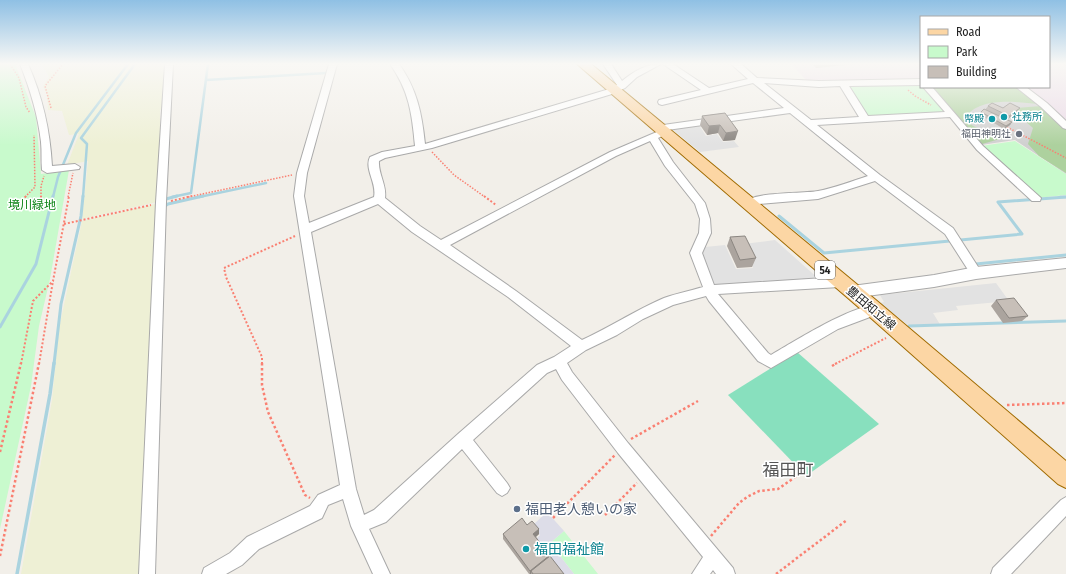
<svg xmlns="http://www.w3.org/2000/svg" width="1066" height="574" viewBox="0 0 1066 574" font-family="'Fira Sans Condensed','Noto Sans JP',sans-serif">
<style>
.industrial{fill:#ebdbe8}
.religious{fill:#d0d0d0}
.farmland{fill:#eef0d5}
.forest{fill:#add19e}
.park{fill:#c8facc}
.pitch{fill:#88e0be}
.parking{fill:#e2e2e2}
.plaza{fill:#dddde8}
.lines{fill:none;stroke-linecap:round;stroke-linejoin:round}
.stream-far2{stroke:#aad3df;stroke-width:2.5}
.stream-far1{stroke:#aad3df;stroke-width:3}
.stream{stroke:#aad3df;stroke-width:3.5}
.minor-casing{stroke:#a9a9a9;stroke-width:2}
.tertiary-casing{stroke:#a9a9a9;stroke-width:2}
.primary-casing{stroke:#a06b00;stroke-width:2}
.path-far2{stroke:#fa8072;stroke-width:1.5;stroke-dasharray:1.5 1.5;stroke-linecap:butt}
.path-far1{stroke:#fa8072;stroke-width:2;stroke-dasharray:2 2;stroke-linecap:butt}
.path{stroke:#fa8072;stroke-width:2.5;stroke-dasharray:2.5 2.5;stroke-linecap:butt}
.minor{fill:#fff;fill-rule:evenodd}
.tertiary{fill:#fff;fill-rule:evenodd}
.primary{fill:#fcd6a4;fill-rule:evenodd}
.wall{fill:#aba49e}
.shaded-wall{fill:#8b8681}
.building{fill:#c7bfb8;stroke:#8b8681}
.culture-dot{fill:#0f9aa8;stroke:#fff;stroke-width:1.5}
.worship-dot{fill:#6b7280;stroke:#fff;stroke-width:1.5}
.service-dot{fill:#5c6f8a;stroke:#fff;stroke-width:1.5}
.labels{text-anchor:middle;dominant-baseline:central;stroke-width:3;stroke-linejoin:round;paint-order:stroke}
.far-culture-label{font-size:10px;fill:#0d838f;stroke:#fff;text-anchor:start}
.far-worship-label{font-size:10px;fill:#5b616d;stroke:#fff;text-anchor:end}
.shield{fill:#fff;stroke:#646464;stroke-width:1}
.shield-label{font-size:11px;font-weight:bold;fill:#222}
.park-label{font-size:12px;fill:#0c8416;stroke:#fff}
.street-label{font-size:12px;fill:#222;stroke:#fff}
.near-service-label{font-size:14px;fill:#4e5e75;stroke:#fff;text-anchor:start}
.near-culture-label{font-size:14px;fill:#0d838f;stroke:#fff;text-anchor:start}
.near-quarter-label{font-size:17px;fill:#555;stroke:#fff}
</style>
<rect width="100%" height="100%" fill="#f2efe9"/>
<path class="industrial" d="M791 64H921V80L808 82Z
M1049 64H1066V123L1022 87H1049Z"/>
<path class="religious" d="M929 87H1018L1042 105 1066 129V174L1015 140 981 145Z"/>
<path class="farmland" d="M42 64H166L164 109 160 110V129H163L157 202 82 219 88 161 67 165 79 134 69 135 62 111 48 110 47 95 43 86 49 77Z
M155 204 159 205 140 574H21L52 400 59 328 82 221Z"/>
<path class="forest" d="M930 87H1016L1038 104C1015 102 979 96 964 119 975 130 992 133 1007 137L982 144Z
M1041 106 1066 129V173L1039 156 1028 144 1033 128 1017 114 1015 108Z"/>
<path class="park" d="M0 64H15L36 117 41 174 69 170 50 279 39 326 31 386 0 529Z
M921 83V87H924L948 113 867 119 845 85Z
M1015 141 1066 174V195L1037 198 981 146Z
M564 531 598 574H574L550 543Z"/>
<path class="pitch" d="M797 352 879 424 806 476 728 395Z"/>
<path class="parking" d="M699 125 706 136 717 134 723 142 734 141 739 147 700 152 672 129Z
M775 240 820 280 713 287 700 254 705 247 725 245 736 269 753 268 743 244Z
M996 283 1009 301 956 306 958 310 933 313 941 326H909L880 303 884 302 880 295Z"/>
<path class="plaza" d="M547 512 564 531 550 543 574 574H560L535 540 540 535 533 525Z"/>
<g class="lines">
<path class="stream-far2" d="M206 80 326 73
M53 197 58 177 76 133 128 64
M83 197 87 144 81 138 135 64
M172 197 191 193 208 64
M199 197 266 183
M1060 197H1066"/>
<path class="stream-far1" d="M166 199 177 196
M165 206 168 204 203 196
M779 216 824 253 1022 234 998 202 1066 197
M976 264 1066 255
M909 326 1066 321
M0 327 36 264 53 196
M54 364 61 304 81 216 83 196"/>
<path class="stream" d="M17 574 50 394 54 363"/>
<defs>
<path id="minor" d="M20 64H28C43 98 50 130 52 166L75 164 80 167 79 169 47 173 42 170C41 161 42 151 41 142 38 115 30 89 20 64Z
M165 64H173L166 202 155 574H139L156 202Z
M329 64H337L307 173 304 196 309 223 374 197C377 183 364 169 370 157L382 152 415 146C412 113 409 91 390 64H399C417 89 422 114 425 144L606 90 617 85 603 64H611L622 81C634 71 646 64 661 64L637 77 625 88 612 94 432 148 385 158 379 161C378 174 387 185 385 198L420 226 441 240 610 152 659 131 656 130 654 128 656 126 784 108 753 83 662 105 659 104 658 102 659 100 701 90 663 64H673L709 88 748 79 731 64H741L757 78 819 81 921 79V85L849 86 868 116 945 112 923 87H932L983 146 1041 198 1040 201H1032L977 150 950 117 817 125 880 175 953 228 982 273 980 276 976 277 972 276 945 234 875 181 818 199 759 204 748 208 744 207 743 204C751 191 802 194 818 191 835 188 852 181 868 176L790 113 667 130 670 132 658 138 673 162 705 203 710 219 711 233 702 253 714 285 840 277 844 279 846 282 844 285 840 287 718 294 768 353 771 355C790 344 860 300 878 306L880 310 878 314 838 329 771 368 758 361 709 301 706 296 673 305 643 319 617 335 586 350 567 363 572 372 628 443 733 568 735 574H716L713 570 710 574H692L703 557 618 453 562 380 556 369 547 373 473 440 507 483 510 488 507 493 502 496 497 493 462 449 386 522 369 529 390 574H373L351 526 343 499 328 505 322 518 259 549 242 565 226 574H202L204 568 230 553 247 537 310 506 318 495 340 485 294 196 297 173ZM764 83 819 87 840 86 859 117 811 120ZM650 141 665 166 695 204 700 219 699 233 690 253 703 287C690 291 677 293 664 298 636 310 610 327 582 340L516 291 450 245 616 156ZM378 204 412 232 508 297 571 346 554 357 537 365 458 434 374 510 364 515 356 489 311 232Z
M1016 87H1026L1047 103 1066 121V129L1063 128 1041 107Z
M1066 497V516L1011 574H991L993 568 1061 500Z"/>
<path id="tertiary" d="M1066 258V268L976 279 934 287 852 298 847 296 844 292 847 288 852 286 934 275 976 267Z"/>
<path id="primary" d="M577 64H591L877 301 1066 461V488L1058 484 863 311Z"/>
</defs>
<use href="#minor" class="minor-casing"/>
<use href="#tertiary" class="tertiary-casing"/>
<use href="#primary" class="primary-casing"/>
<path class="path-far2" d="M10 64 19 78 26 107 30 113
M908 90 915 96 931 105
M51 108 45 86 63 64
M1007 127 1066 158
M432 152 454 175 485 197
M25 197 35 187 34 135
M41 197V186L44 176
M68 197 73 173
M188 197 292 175"/>
<path class="path-far1" d="M26 196 23 200V203H33L41 199V196
M484 196 496 205
M171 201 192 196
M64 224 151 205
M21 364 33 301 53 281 69 196
M39 364 53 281
M262 364V357L226 277 224 268 295 236
M835 364 886 338"/>
<path class="path" d="M262 363V385L268 412 305 495 310 498
M832 366 837 363
M1007 405 1066 403
M631 439 698 401
M0 452 21 363
M605 515 637 483
M553 518 615 455
M711 536 739 503 747 497 759 491 778 489 804 471
M0 556 39 363
M776 574 847 520"/>
<use href="#minor" class="minor"/>
<use href="#tertiary" class="tertiary"/>
<use href="#primary" class="primary"/>
</g>
<path class="wall" d="M812 64H855L816 68Z
M988 106 1003 108 1016 113 1007 120 1012 122 1010 125 1004 129 979 114 981 112 985 110Z
M725 113 735 140 723 141 718 133 707 135 700 125 702 116Z
M730 237 756 258 752 267 737 268 727 246Z
M996 300 1028 316 1022 321 1003 323 991 306Z
M539 529V534L536 537 550 555 549 556 564 574H529L503 539V534Z"/>
<path class="shaded-wall" d="M1020 108 1016 113 1005 121 1009 116Z
M1012 122 1010 125 1004 129 1006 126Z
M720 125 718 133 707 135 709 126Z
M738 131 735 140 723 141 726 133Z
M539 529V534L533 539V534Z
M550 555 549 560 531 571V574H530V571Z"/>
<path class="building" d="M992 103 1003 108 1010 103 1020 108 1009 116 988 106Z
M984 109 1012 122 1006 126 981 112Z
M725 113 738 131 726 133 720 125 709 126 702 116Z
M745 236 756 258 740 260 730 237Z
M1014 298 1028 316 1009 318 996 300Z
M522 518 527 525 532 521 539 529 533 534 550 555 530 571 503 534Z
M550 556 564 574H533L531 571Z"/>
<linearGradient id="sky" x2="0" y2="1"><stop stop-color="#8fc0e4"/><stop offset="0.44" stop-color="#f9f8f5"/><stop offset="1" stop-color="#f9f8f5" stop-opacity="0"/></linearGradient>
<rect width="1066" height="145" fill="url(#sky)"/>
<g class="culture-dot">
<circle cx="1004" cy="117" r="4"/>
<circle cx="992" cy="119" r="4"/>
<circle cx="526" cy="549" r="4"/>
</g>
<circle class="worship-dot" cx="1019" cy="134" r="4"/>
<circle class="service-dot" cx="517" cy="509" r="4"/>
<g class="labels">
<g class="far-culture-label">
<text x="1012" y="117">社務所</text>
<text x="984" y="119" text-anchor="end">幣殿</text>
</g>
<g class="far-worship-label">
<text x="1011" y="134">福田神明社</text>
</g>
<rect class="shield" x="815" y="261" width="20" height="18" rx="3"/>
<g class="shield-label">
<text x="825" y="270">54</text>
</g>
<g class="park-label">
<text x="32" y="205">境川緑地</text>
</g>
<g class="street-label">
<text transform="translate(871 308) rotate(40)">豊田知立線</text>
</g>
<g class="near-service-label">
<text x="525" y="509">福田老人憩いの家</text>
</g>
<g class="near-culture-label">
<text x="534" y="549">福田福祉館</text>
</g>
<g class="near-quarter-label">
<text x="788" y="470">福田町</text>
</g>
</g>
<rect x="920" y="16" width="130" height="72" fill="#ffffff" stroke="#a7a7a7"/>
<rect x="928" y="29" width="20" height="6" fill="#fcd6a4" stroke="#a7a7a7"/>
<text x="956" y="36" font-size="12" fill="#222222">Road</text>
<rect x="928" y="46" width="20" height="12" fill="#c8facc" stroke="#a7a7a7"/>
<text x="956" y="56" font-size="12" fill="#222222">Park</text>
<rect x="928" y="66" width="20" height="12" fill="#c7bfb8" stroke="#a7a7a7"/>
<text x="956" y="76" font-size="12" fill="#222222">Building</text>
</svg>
